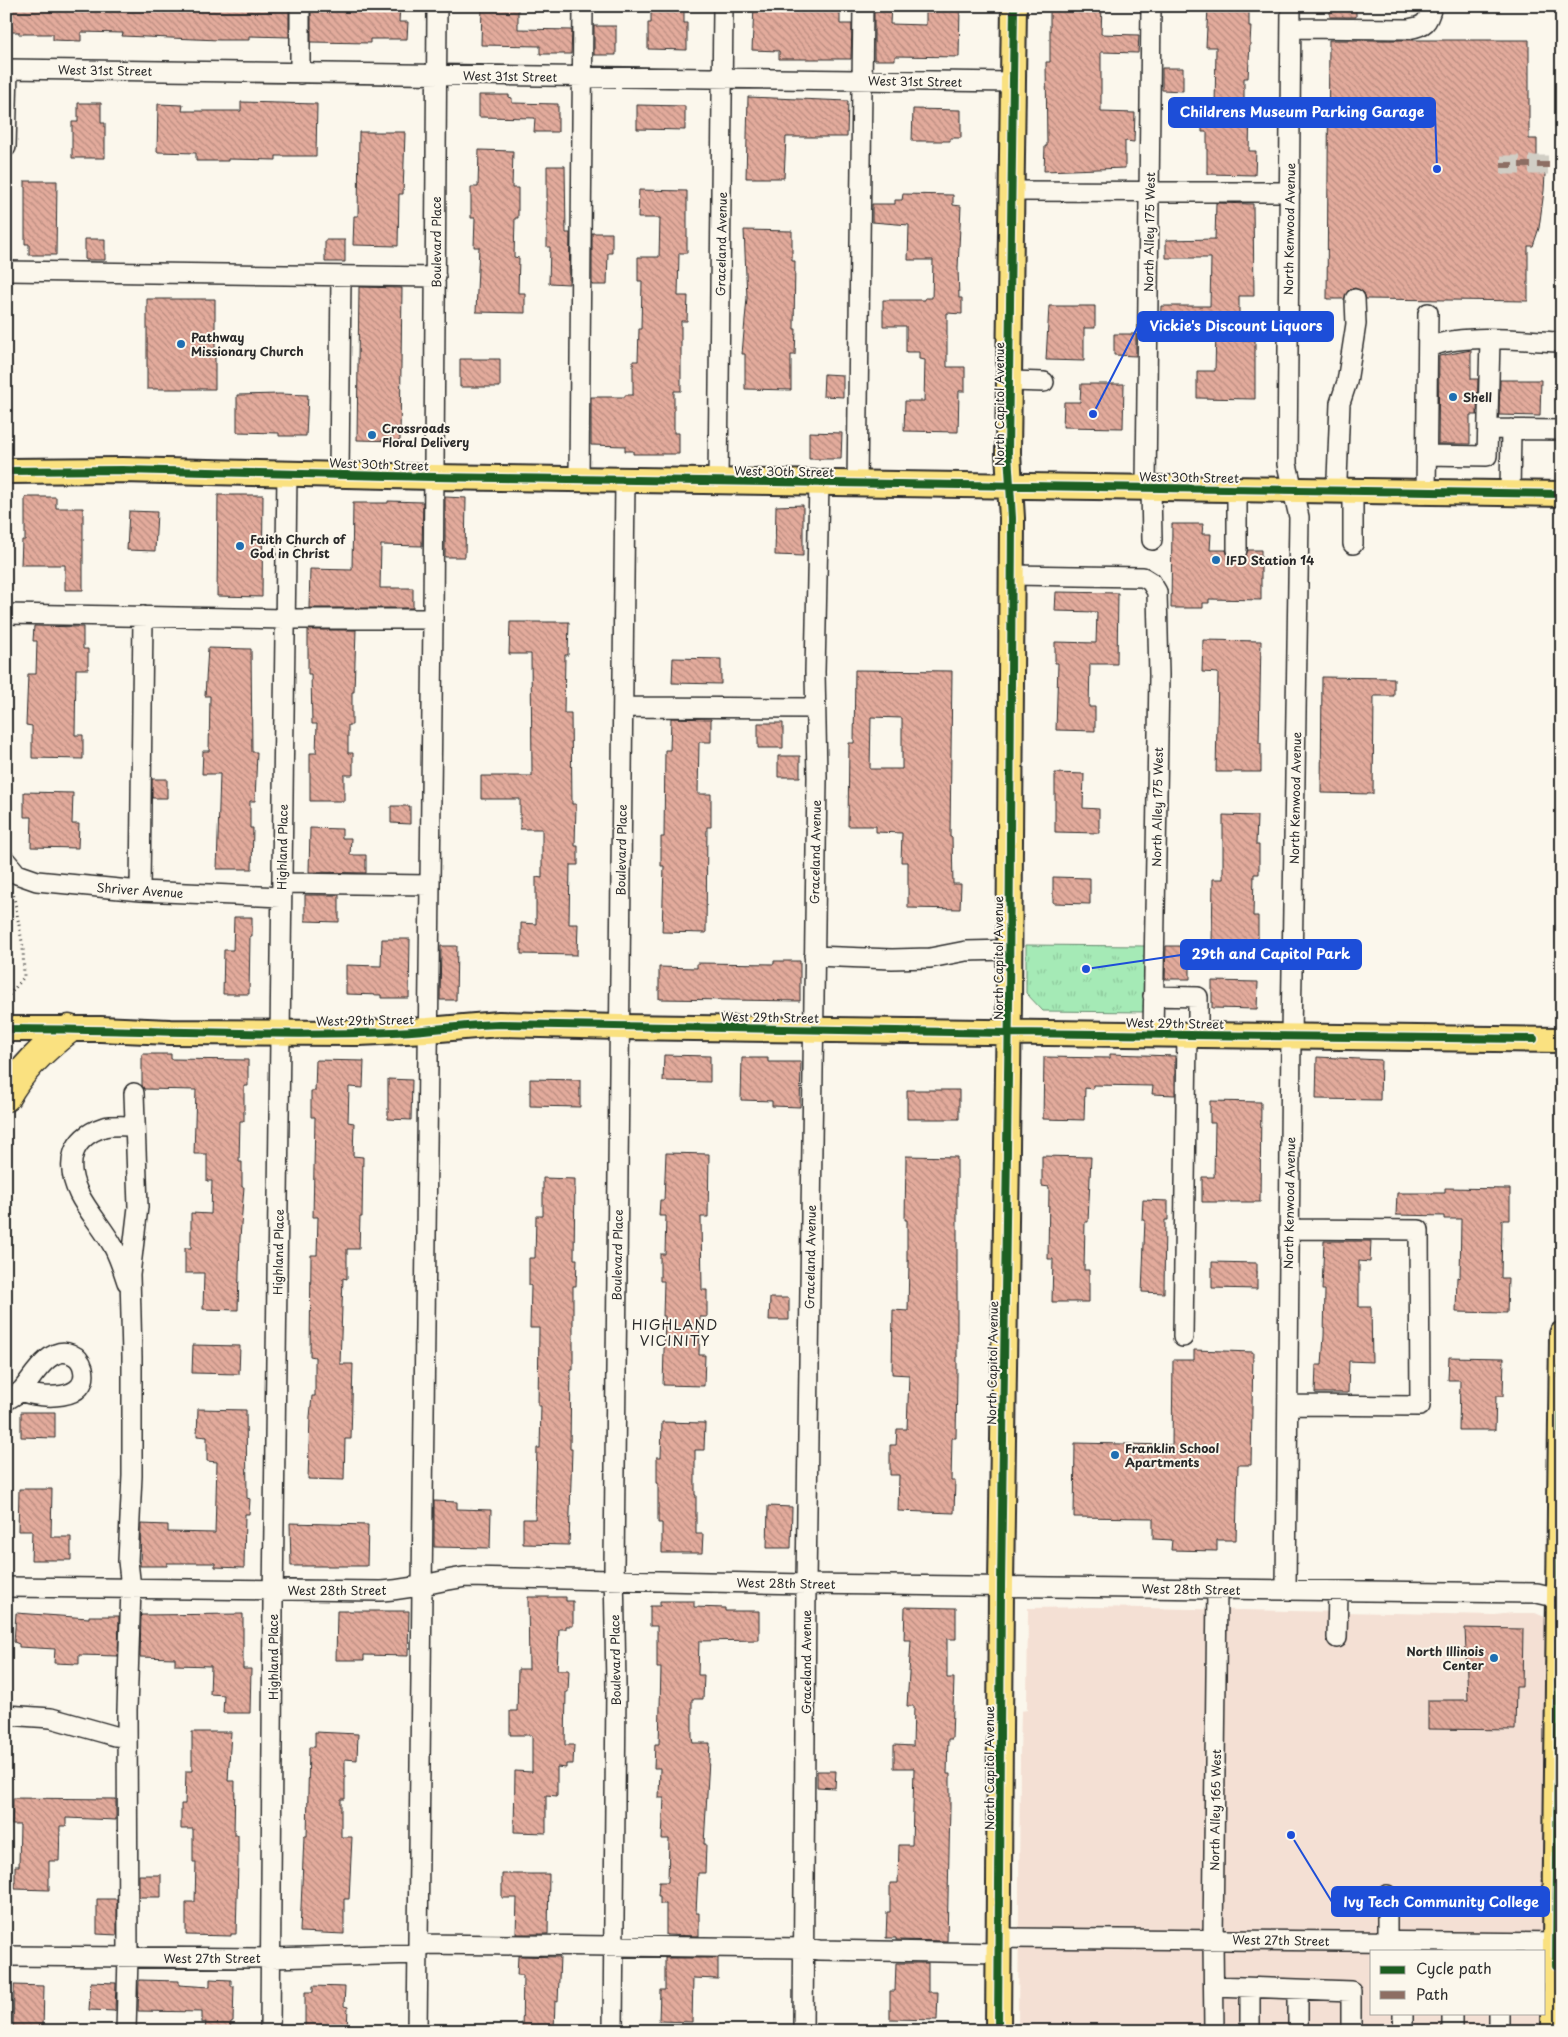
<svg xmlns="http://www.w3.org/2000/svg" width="1568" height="2037" viewBox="0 0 1568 2037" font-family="'Playpen Sans',sans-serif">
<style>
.built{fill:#f4e0d4;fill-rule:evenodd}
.park{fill:url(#park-tufts);stroke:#688a70}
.building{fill:url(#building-back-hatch);stroke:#2b2b2b;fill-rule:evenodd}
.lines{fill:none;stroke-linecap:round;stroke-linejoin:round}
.minor-tunnel{stroke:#d1cec5;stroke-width:19;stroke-dasharray:19 9;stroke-linecap:butt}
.minor-casing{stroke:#2b2b2b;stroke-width:22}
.major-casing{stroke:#2b2b2b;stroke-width:28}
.highway-casing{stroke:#2b2b2b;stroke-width:31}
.path{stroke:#2b2b2b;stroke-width:3;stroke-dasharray:1 4;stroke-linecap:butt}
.minor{stroke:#fbf7ec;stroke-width:19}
.major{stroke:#fae180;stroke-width:24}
.highway{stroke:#fae180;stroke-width:28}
.quiet{stroke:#8d6e63;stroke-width:6;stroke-dasharray:12 6;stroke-linecap:butt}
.cycleway-casing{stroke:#fbf7ec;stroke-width:11}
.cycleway{stroke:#1b5e20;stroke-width:8}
.poi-dot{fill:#1f6fb2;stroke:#fbf7ec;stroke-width:2}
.labels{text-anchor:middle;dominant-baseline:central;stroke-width:4;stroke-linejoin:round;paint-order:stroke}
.street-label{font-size:12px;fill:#2b2b2b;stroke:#fbf7ec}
.poi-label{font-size:12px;font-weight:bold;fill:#2b2b2b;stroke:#fbf7ec;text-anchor:start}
.neighbourhood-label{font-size:14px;letter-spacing:1px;fill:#2b2b2b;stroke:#fbf7ec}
.leader{fill:none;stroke:#1d4ed8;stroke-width:2}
.callout-dot{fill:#1d4ed8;stroke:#fbf7ec;stroke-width:2}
.callout{fill:#1d4ed8;stroke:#1d4ed8;stroke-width:2}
.callout-label{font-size:14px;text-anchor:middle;font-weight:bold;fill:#fff}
</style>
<defs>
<pattern id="park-tufts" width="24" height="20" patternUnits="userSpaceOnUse" patternTransform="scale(1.25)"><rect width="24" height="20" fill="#a5eab6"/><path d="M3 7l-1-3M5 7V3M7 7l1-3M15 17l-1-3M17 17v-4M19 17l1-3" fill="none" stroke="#8ec99d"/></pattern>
<pattern id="building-back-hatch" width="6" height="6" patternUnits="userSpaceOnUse" patternTransform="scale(1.25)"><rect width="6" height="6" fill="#e3ab9c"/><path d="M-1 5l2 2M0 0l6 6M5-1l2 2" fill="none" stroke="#b88b7f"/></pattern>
</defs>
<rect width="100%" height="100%" fill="#fbf7ec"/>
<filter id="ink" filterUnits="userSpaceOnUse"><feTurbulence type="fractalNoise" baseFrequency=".02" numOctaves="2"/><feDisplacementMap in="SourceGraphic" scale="10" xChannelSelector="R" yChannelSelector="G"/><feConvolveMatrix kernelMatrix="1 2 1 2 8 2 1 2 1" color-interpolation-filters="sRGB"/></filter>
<g filter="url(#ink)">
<path class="built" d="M1095 1607 1495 1615 1513 1613H1535L1562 1624V2031H1018L1020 1756 1021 1711 1027 1710 1028 1608ZM1372 1951H1544V2013H1372Z"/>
<path class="park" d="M1026 945 1145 946 1146 1012 1043 1011 1026 993Z"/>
<path class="building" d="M6 6H289V37L249 36V40H219L122 36 123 33 81 32V41L53 40V34H19V32H6Z
M311 6H400L399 22H408L407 39H370V43L311 42Z
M482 6H518V29L572 30 571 54H540V46L481 45Z
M651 6H684V23H687V50L648 49V23H651Z
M754 6H840V24H852L851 59H779V51L752 50Z
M874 6H891L890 24 926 25V6H960L959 57 895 56V60H874Z
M1050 6H1102L1101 34 1139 35 1138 53 1101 52V112L1135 113 1134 142 1125 141V168L1044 171 1045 146H1047L1046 62H1050Z
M1208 6H1249V26H1251L1248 78H1244V108L1250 109 1249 151H1256L1255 175 1207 174V132H1202V108H1215L1216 47H1206Z
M1330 6H1356V17H1330Z
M594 26H616V55H594Z
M1329 40H1529V139H1537V157H1546L1544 191 1539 228 1533 246H1528V301L1366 299 1364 293 1355 288 1349 290 1344 299H1327Z
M1162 68H1183V91L1162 90Z
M479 95H509V97L512 98V103L558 104V132H534L535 118 479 117Z
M748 97 848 101 847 137H786L784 178H746Z
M241 102 317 104 316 156H276V160L228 159V161H196V153L157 152 158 104 183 105 182 111H241Z
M78 103H101V123H105V158H72V122H78Z
M637 105 685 106V130L637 129Z
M913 109 961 110V138H950V141H912Z
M359 132H405L403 194H399L398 246 353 245 354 216H358Z
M479 150 513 151 512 188H518V218H515L514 257 519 258 518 293H525V313L476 312 479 247H474L475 218H471V187H478Z
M547 166H565L566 233H570L569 284 549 283 550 247H547Z
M25 181H57L56 255H29V244H25Z
M639 190 687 191V253H679L678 296H688L687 321H681V391H674V433H679V454H633V451H625V446L591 445V397H625V395H633V361H638L639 329H641L642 281H638V257H659L660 218H638Z
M903 194 953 195V205L961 206 958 268 959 298H962V314L947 313V367H965V391H959L958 432 904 431 905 401H924L925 360 919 359V352H906V326H883V300H925V298H932L933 260H908L909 225 872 222V204H895V200H902Z
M1216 203 1253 204 1254 296H1239V340H1255V399L1197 398V371H1215L1216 329 1160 328 1161 306H1210L1211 258H1166V240L1215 239Z
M744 230 792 231V261H795L794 329H796L795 355H791V390L745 389V354H742L747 298Z
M592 233H612V253H608L607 285H592Z
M85 239H105V260H85Z
M325 240H345V262H325Z
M359 287 402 288 400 441 357 440Z
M147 299H215V389H147Z
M1049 306H1095V328H1084V361L1046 360Z
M1114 334H1136V356L1114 355Z
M1471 350V379H1478L1477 415H1470V444H1438L1439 356Z
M460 359H500V387H460Z
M824 374 843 375V397L823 396Z
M1500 380H1541L1540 416 1499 415Z
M1081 384H1124L1123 428 1063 427 1064 402H1080Z
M280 394 308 395 306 436H279V433L237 432V395Z
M809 432 842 433 841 459H809Z
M218 495H263L262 597 217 596Z
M25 497H56V508H83V590H65V565H21L22 540H25Z
M445 497 466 498 465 557H445Z
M388 501 423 502 422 546 381 545 380 588H413V608H309L310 569 352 570 353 503H388Z
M803 505V556L775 555 776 506Z
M129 511 157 512 155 551 127 550Z
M1172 524H1203L1202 534H1211L1210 550H1226L1228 556 1232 560 1237 561 1243 559 1248 550H1261V600L1209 599V603H1203V608H1171Z
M1056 592 1118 593 1117 664H1090L1089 707H1095V731L1056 730 1058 663H1055V642L1096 643 1097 612 1055 611Z
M510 622H569L568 655H565L564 713H571L572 804H576L575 846H578V865H570L569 924H578L577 955 521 954V923L536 924V877L542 878V829H520V799H481V776H532L531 654H509Z
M34 626 83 627V649H88V669H76L75 735H83V759L32 758V726L26 725 28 674H36L37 641H33Z
M308 630H356L354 692H352V725H348V753H353V775H344V801H310V753H316L317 724H312L311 674H308Z
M1203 640 1261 641 1259 743H1261V772H1216L1218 673 1202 672Z
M208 648 251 649 252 752H257L255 801H250V828H253L252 869H217L220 774H202L203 751H209L210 696H205Z
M673 658 721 659V684L672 683Z
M855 670 952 671 950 837H952L953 884H961L960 909 908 908V862H901L902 833 876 832V826H848L849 743H854ZM871 717 902 718V769H870Z
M1322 677 1394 678V696H1374L1373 794 1321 793Z
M671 718 711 719V742H699L698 794H711V827H707L706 933 662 932 664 866H661V837H664L665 750H670Z
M758 723H783V748H758Z
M778 756H800V777H778Z
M1055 773 1084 774 1083 808 1099 809V833L1055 832Z
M152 779H167V798H152Z
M24 792 73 793 72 824H79L78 848 31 847 32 817H24Z
M391 806H410V824L391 823Z
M1223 815 1257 816 1256 845H1259V874H1254L1253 916H1258V945L1212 944 1213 879H1223Z
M310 828 342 829V838H351L350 855H366V873L309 872Z
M1053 877 1090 878V904L1053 903Z
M305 895H339V922L305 921Z
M234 917H252V936H250L249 994H223L224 950H233Z
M382 939H410L409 998H381V995L346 994V965L381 966Z
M441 946H457L456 1000H440Z
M1166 946H1190V979H1165Z
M774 961H800V1001L659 999V967L697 968V963L774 964Z
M1212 981 1258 982 1257 1009 1212 1008Z
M142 1054H171V1059L248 1060V1086H244V1121H240L239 1162H242V1187H244L240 1238 238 1310 203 1309 204 1273H185V1248H191V1213L211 1214 212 1181H207V1154H194L196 1090 144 1089 142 1085Z
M1110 1054 1175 1056V1095L1152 1094 1153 1086 1093 1085V1089L1085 1088 1084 1120 1043 1119 1044 1057 1110 1058Z
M664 1055 710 1056V1082L663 1081Z
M1317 1057 1381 1060 1380 1100 1316 1099Z
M742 1058H768V1062H801L800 1107 772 1106V1101L741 1100Z
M316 1060 364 1061 363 1088 349 1087 348 1122 354 1123 353 1156 363 1157 362 1217H360L359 1249H347V1279L343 1278 340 1364H353L351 1439H345L344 1480 308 1479 310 1417 312 1396H315V1357L310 1356 311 1255H317L318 1217H313L315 1117H311V1091H315Z
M388 1079 412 1080 411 1120 388 1119Z
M530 1079 580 1080V1107L530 1106Z
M907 1090H959V1119H907Z
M1210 1101 1261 1102 1260 1202H1202V1177H1214L1215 1123H1210Z
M666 1153 709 1154 708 1217H701L702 1290H707V1317H700L699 1355H705L704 1386 663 1385 665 1316H663L664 1281H660V1254H665L666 1216H659L660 1200H664Z
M906 1156 957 1157V1376L956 1438H952L951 1481H955L954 1513 898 1511 899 1475H890V1445H896L897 1429H907L909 1375 892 1374 893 1310 908 1311 909 1261H907V1220H905Z
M1042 1156 1091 1157 1088 1222H1085L1084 1270H1089V1302H1052L1053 1259H1048L1049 1187 1042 1186Z
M543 1178 575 1179 574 1259H577L576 1286H573V1370H571L570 1449H572L569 1545 523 1544V1519H535L537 1448H540L541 1406H538L539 1328H530L531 1286 529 1285V1258H535L536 1216H543Z
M1445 1188 1510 1189V1220H1502L1501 1278H1508L1507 1313 1456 1312 1457 1277 1460 1278 1461 1219H1444V1216L1396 1215 1397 1193H1445Z
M1143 1200 1168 1201V1220H1165L1164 1293 1142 1292 1145 1220H1142Z
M1324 1241H1371L1370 1262 1359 1261V1307H1371L1372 1362 1349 1361 1348 1393H1315L1316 1365H1322L1324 1336 1325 1290H1322Z
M1212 1262 1257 1263V1289L1212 1288Z
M770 1298H789V1320H769Z
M193 1345 240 1346 239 1374 192 1373Z
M1194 1350 1253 1352 1251 1465H1238L1236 1540H1217V1551L1171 1550 1172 1540 1153 1539V1518L1074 1517 1075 1443 1172 1445 1173 1360H1194Z
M1449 1357 1504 1358 1503 1396H1496L1495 1430H1459L1460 1380H1448Z
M198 1409 246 1410 247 1498 250 1499 249 1514H245L244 1568 215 1567V1563H167V1566H140L141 1524 168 1525V1532L215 1533 217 1462 207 1461V1437L197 1436Z
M21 1412H55V1438L21 1437Z
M662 1422 705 1423 704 1450H695V1495H696V1534H703L702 1553H662V1523H658V1483H657V1457H661Z
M19 1489H52L51 1537H71V1560H31L32 1531H18Z
M434 1501 457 1502V1509L491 1510 490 1548 434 1547Z
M768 1506 792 1507 791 1548H767Z
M290 1523 368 1525 367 1566H291Z
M528 1597H566V1601H573V1626H566V1629H559L557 1670H569L568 1692H566L565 1745H574L573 1764H566V1768L557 1767V1796L546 1795V1833L514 1832 515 1771 532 1772V1735H510V1711H517L518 1669H529Z
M660 1601H694V1607L725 1608V1611H759V1640L699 1641 698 1675H704L703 1699H692V1738L693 1743H710L704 1844H706L705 1873H698L696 1913H699V1936L666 1935V1904H660V1896H658L659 1882H668L669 1839H662L664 1798H659L660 1768H654L655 1744H659L661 1668H657V1626H650V1606H660Z
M905 1607 956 1608V1639H947V1678H954L952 1739H948L947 1774H950V1807L947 1941 896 1940V1938H886L887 1912H890V1883H898L899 1845H912L914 1768H894V1745L913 1746 914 1706H907L911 1640H904Z
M337 1611H409L408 1656 364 1655V1660H336Z
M16 1613 89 1618V1616H119L118 1656 79 1655V1664L54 1663 55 1649 19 1647V1644L14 1642Z
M243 1614V1669H251L250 1713H223L224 1695 210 1694 211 1666 175 1665V1658L140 1657 141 1615Z
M1465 1628 1523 1629 1522 1687H1516L1515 1730 1428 1729V1700H1468Z
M192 1732H231L228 1781H235L234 1835H238V1862L236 1934H231V1936L186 1935V1902H195L196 1862H193V1829H181V1804H185L186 1771H192Z
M315 1732 358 1734 357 1760 345 1759V1799H341V1837H352L349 1899H344V1934L300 1932 304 1836H307L309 1747H315Z
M817 1771H836L835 1788 817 1787Z
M13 1798 116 1799V1820L66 1818V1826H60L59 1861H49V1890L15 1889V1866H19L20 1825H12Z
M502 1874H549L548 1934H516L517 1898H502Z
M139 1875H161V1897H139Z
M97 1899H117V1935L97 1934Z
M518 1956 560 1957 558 2002 555 2001 554 2031H522L523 1975H517Z
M665 1958H718V1979L693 1978 692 2022 659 2021 660 1990H665Z
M896 1963H928V1992H938L937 2020 890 2019V1991H895Z
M210 1979 231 1980V1986H234L233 2021 231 2022 230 2031 205 2029 206 2022 202 2023V2012L138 2011 139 1980 179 1981V1985L210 1987Z
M91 1982 116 1983 115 2011 89 2010Z
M14 1985 44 1986 43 2031H13Z
M313 1986 345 1987 344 2006 348 2007 347 2031H305V1992H313Z"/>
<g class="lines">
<path class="minor-tunnel" d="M1501 165H1562"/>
<defs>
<path id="minor" d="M300 6V74
M1291 28 1408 29C1425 26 1428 23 1432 6
M6 69 1013 82
M6 147 8 69
M1012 191 1290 192
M6 271 436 277
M1428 348C1458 332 1527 341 1562 342
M1009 381 1044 382
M1488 429 1562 430
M1426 455 1487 456 1490 340
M339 474 341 276
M579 478 583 6
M718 481 723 6
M857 484 863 6
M1146 488 1151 6
M1151 488 1152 540
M1330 491 1337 479 1340 403 1347 382 1356 324 1355 299
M1426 492 1428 313
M1510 493 1511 429
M1353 544V492
M1237 550V489
M1011 575 1143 577 1151 582 1157 592 1159 675 1153 1033
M6 614 285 619H433
M623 707 816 708
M6 861 17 874 37 881 140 891 281 897
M282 883 429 885
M140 891 143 616
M814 956 892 959 930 958 966 951 1009 950
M1153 996 1198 997V1034
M127 1282C123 1270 119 1257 113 1246 103 1228 88 1212 79 1194 65 1165 70 1138 104 1127 113 1125 125 1126 135 1126
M1183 1337 1187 1034
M6 1401C11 1397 18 1394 22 1390 33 1377 50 1345 71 1354 78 1357 81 1361 83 1368 91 1402 40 1399 21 1391
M1288 1405 1420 1406 1419 1230 1289 1229
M6 1587 380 1591C409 1590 437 1581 465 1577L806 1584 1537 1593 1550 1596 1562 1607
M1286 1590 1291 1036 1299 517 1287 464 1291 6
M1337 1638 1338 1591
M6 1715 51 1718 115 1736 127 1737
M1387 1895V1941
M1000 1938 1562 1943
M418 1944 804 1948 819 1950 999 1953
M6 1956 271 1958 418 1954
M1214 1986 1351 1991V2031
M1298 1990V2031
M126 2031 128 1957 127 1710 131 1588 128 1561 132 1476V1357L130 1275 138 1207 134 1093
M270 2031 273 1602 287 473
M417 2031 433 619 437 6
M613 2031 616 1687 614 1567 625 479
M803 2031 806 1584 817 777 815 672 819 483
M1214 2031 1213 1939 1217 1589
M1250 2031V1988
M1403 2031V2013
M1452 2031V2013
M1499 2031V2013"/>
<path id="major" d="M6 471 122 470 433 477 1562 494
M6 1029H100L170 1032 358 1033 428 1030 499 1024 619 1027 1562 1040
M998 2031 1001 1586 1009 1002 1012 518 1008 453 1014 6
M1554 2031 1562 1334"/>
<path id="highway" d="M6 1097C21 1069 44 1048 69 1029"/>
</defs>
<use href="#minor" class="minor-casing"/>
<use href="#major" class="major-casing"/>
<use href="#highway" class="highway-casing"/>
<path class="path" d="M6 999 24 977 23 947 13 892"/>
<use href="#minor" class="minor"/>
<use href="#major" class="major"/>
<use href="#highway" class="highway"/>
<path class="quiet" d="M1501 165H1562"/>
<defs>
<path id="cycleway" d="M6 471 122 470 433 477 1562 494
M6 1029C135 1029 264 1037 393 1032 428 1031 463 1025 499 1024L1008 1033 1534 1039
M1556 1966 1562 1334
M998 2031 1001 1586 1009 1002 1012 518 1008 453 1014 6"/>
</defs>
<use href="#cycleway" class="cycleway-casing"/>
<use href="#cycleway" class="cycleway"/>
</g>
</g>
<g class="poi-dot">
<circle cx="181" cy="344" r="5"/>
<circle cx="1453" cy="397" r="5"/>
<circle cx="372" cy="435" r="5"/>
<circle cx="240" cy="546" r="5"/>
<circle cx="1216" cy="560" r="5"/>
<circle cx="1115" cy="1455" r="5"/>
<circle cx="1494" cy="1658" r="5"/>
</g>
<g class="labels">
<g class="street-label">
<text transform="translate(105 70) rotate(1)">West 31st Street</text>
<text transform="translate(510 76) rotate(1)">West 31st Street</text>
<text transform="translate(915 81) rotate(1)">West 31st Street</text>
<text transform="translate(1289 229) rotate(-89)">North Kenwood Avenue</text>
<text transform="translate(1149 232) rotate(-89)">North Alley 175 West</text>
<text transform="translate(436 242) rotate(-90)">Boulevard Place</text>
<text transform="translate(721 244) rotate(-89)">Graceland Avenue</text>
<text transform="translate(999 404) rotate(-90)">North Capitol Avenue</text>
<text transform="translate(379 464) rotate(2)">West 30th Street</text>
<text transform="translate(784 471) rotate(1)">West 30th Street</text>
<text transform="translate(1189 477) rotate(1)">West 30th Street</text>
<text transform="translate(1295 798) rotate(-89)">North Kenwood Avenue</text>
<text transform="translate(1157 807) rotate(-89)">North Alley 175 West</text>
<text transform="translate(282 847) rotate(-89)">Highland Place</text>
<text transform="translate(621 850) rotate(-89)">Boulevard Place</text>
<text transform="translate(815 852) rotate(-89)">Graceland Avenue</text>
<text transform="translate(140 890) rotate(4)">Shriver Avenue</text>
<text transform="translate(998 958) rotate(-90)">North Capitol Avenue</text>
<text transform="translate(770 1017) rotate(1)">West 29th Street</text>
<text transform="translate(365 1020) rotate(-1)">West 29th Street</text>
<text transform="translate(1175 1023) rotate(1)">West 29th Street</text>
<text transform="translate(1289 1203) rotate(-89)">North Kenwood Avenue</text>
<text transform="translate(278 1252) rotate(-89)">Highland Place</text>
<text transform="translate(617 1255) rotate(-89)">Boulevard Place</text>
<text transform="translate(810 1257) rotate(-89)">Graceland Avenue</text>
<text transform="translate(992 1363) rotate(-89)">North Capitol Avenue</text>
<text transform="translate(786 1583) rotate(1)">West 28th Street</text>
<text transform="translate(1191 1589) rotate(1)">West 28th Street</text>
<text x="337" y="1590">West 28th Street</text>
<text transform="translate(273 1657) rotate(-90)">Highland Place</text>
<text transform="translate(615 1660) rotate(-91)">Boulevard Place</text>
<text transform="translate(806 1662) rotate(-90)">Graceland Avenue</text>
<text transform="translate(989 1768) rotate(-90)">North Capitol Avenue</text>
<text transform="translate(1215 1810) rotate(-89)">North Alley 165 West</text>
<text transform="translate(1281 1940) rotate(1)">West 27th Street</text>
<text x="212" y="1958">West 27th Street</text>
</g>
<g class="poi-label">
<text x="191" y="337">Pathway<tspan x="191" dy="14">Missionary Church</tspan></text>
<text x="1463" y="397">Shell</text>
<text x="382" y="428">Crossroads<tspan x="382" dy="14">Floral Delivery</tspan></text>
<text x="250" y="539">Faith Church of<tspan x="250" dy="14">God in Christ</tspan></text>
<text x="1226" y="560">IFD Station 14</text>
<text x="1125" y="1448">Franklin School<tspan x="1125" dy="14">Apartments</tspan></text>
<text x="1484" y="1651" text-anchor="end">North Illinois<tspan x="1484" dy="14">Center</tspan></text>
</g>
<g class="neighbourhood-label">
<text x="675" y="1324">HIGHLAND<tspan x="675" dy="16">VICINITY</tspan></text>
</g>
</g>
<path class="leader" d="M1437 169L1435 112M1093 414L1138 326M1086 969L1181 955M1291 1835L1332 1902"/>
<g class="callout-dot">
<circle cx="1437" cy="169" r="5"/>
<circle cx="1093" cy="414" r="5"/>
<circle cx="1086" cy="969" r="5"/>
<circle cx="1291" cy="1835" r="5"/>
</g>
<g class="callout">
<rect x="1169" y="98" width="266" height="29" rx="5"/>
<rect x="1138" y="312" width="195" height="29" rx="5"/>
<rect x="1181" y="940" width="180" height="29" rx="5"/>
<rect x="1332" y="1887" width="217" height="29" rx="5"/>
</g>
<g class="callout-label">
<text x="1302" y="117">Childrens Museum Parking Garage</text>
<text x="1236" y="331">Vickie's Discount Liquors</text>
<text x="1271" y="959">29th and Capitol Park</text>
<text x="1441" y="1907">Ivy Tech Community College</text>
</g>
<rect width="1568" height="2037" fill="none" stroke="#fbf7ec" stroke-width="25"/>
<rect x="12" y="12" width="1543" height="2012" fill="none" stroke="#2b2b2b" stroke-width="2" filter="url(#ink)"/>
<rect x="1370" y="1950" width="175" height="65" fill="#fbf7ec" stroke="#a8a59f"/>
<rect x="1380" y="1966" width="25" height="8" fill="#1b5e20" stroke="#a8a59f"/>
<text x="1416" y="1974" font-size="15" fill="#2b2b2b">Cycle path</text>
<rect x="1380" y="1991" width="25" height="8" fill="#8d6e63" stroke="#a8a59f"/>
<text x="1416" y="2000" font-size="15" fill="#2b2b2b">Path</text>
</svg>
